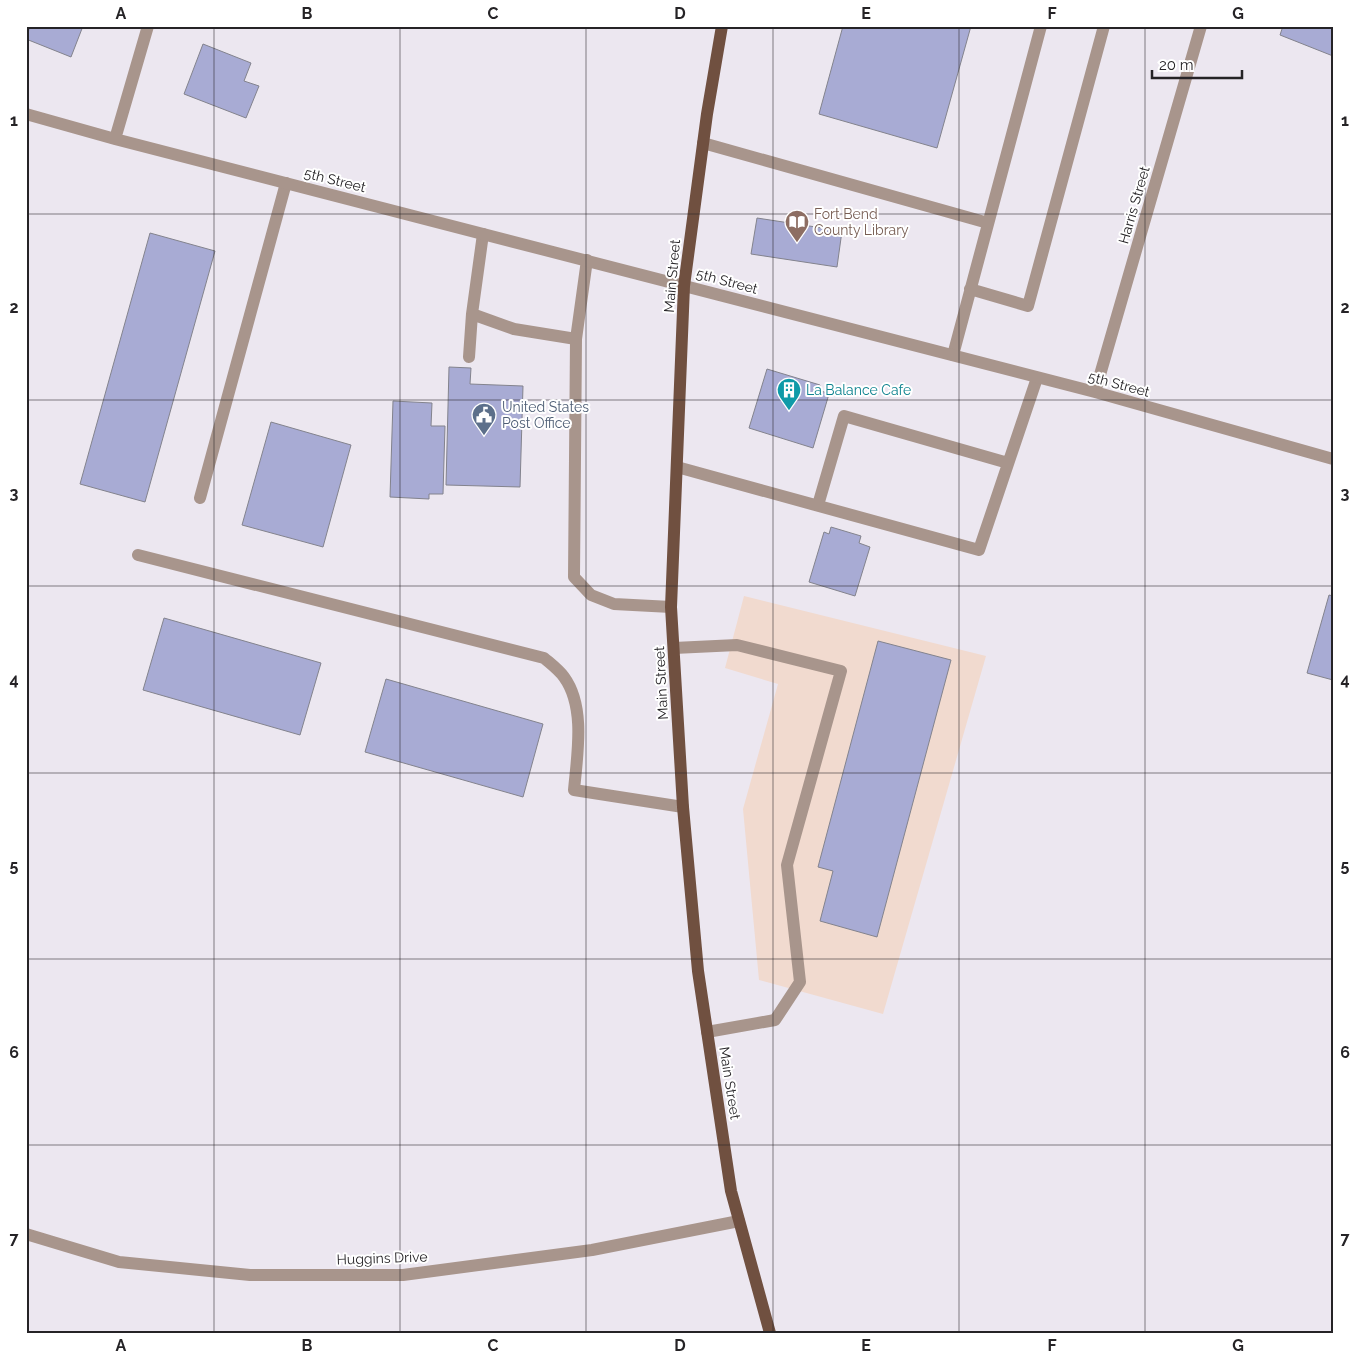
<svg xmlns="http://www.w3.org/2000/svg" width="1359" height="1359" viewBox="0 0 1359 1359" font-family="Raleway,sans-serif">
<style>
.commercial{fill:#f1dacf}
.building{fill:#a8abd4;stroke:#83838d}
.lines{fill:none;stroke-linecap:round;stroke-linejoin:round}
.lane{stroke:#a8958c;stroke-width:12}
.street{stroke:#a8958c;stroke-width:12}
.primary{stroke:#705040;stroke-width:12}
.grid{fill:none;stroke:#252326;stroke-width:1;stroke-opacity:0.55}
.labels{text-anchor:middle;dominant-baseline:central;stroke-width:4;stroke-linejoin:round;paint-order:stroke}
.street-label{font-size:14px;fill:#252326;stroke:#fff}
.education-label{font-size:14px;fill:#785e54;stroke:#fff;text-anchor:start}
.culture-label{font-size:14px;fill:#0d838f;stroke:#fff;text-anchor:start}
.service-label{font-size:14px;fill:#4e5e75;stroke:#fff;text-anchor:start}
.neatline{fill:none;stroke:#252326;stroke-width:2}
.grid-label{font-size:16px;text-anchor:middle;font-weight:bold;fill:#252326}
</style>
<rect width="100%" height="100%" fill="#ece7f0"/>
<path class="commercial" d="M744 596 986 656 883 1014 759 980 743 809 778 684 725 668Z"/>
<path class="building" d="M30 26H83L71 57 26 39Z
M843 26H971L937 148 819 114Z
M1283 26H1333V56L1280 35Z
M203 44 251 63 244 81 259 86 246 118 184 94Z
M757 218 842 231 837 267 751 254Z
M150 233 215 251 145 502 80 484Z
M449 367 471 368 470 384 523 386 520 487 446 485Z
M767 369 820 385 819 390 829 394 813 448 749 428Z
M393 401 432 403 431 426H445L443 494H429V499L390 497Z
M271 422 351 445 323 547 242 525Z
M831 527 861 536 859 543 870 547 855 596 809 582 824 532 829 534Z
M1329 595 1333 596V680L1307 673Z
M164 618 321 663 300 735 143 690Z
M878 641 951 660 877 937 820 921 833 871 818 867Z
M386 679 543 724 523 797 365 752Z"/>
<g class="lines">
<path class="lane" d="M703 143 988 223
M587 260 576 339 574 577 591 595 614 604 671 607
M970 289 1028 306 1104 26
M472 314 514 329 576 339
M953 355 1041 26
M469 357 472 314 483 234
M677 467 979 550 1037 378
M200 498 286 183
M818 505 844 416 1008 463
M138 555 544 658C551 664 559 670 564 677 586 707 577 756 574 790L683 807
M674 648 737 645 841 671 787 865 800 982 775 1020 707 1032"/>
<path class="street" d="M26 114 115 139 1095 392 1333 459
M115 139 148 26
M1095 392 1201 26
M26 1234 119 1262 250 1275H403L592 1250 739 1221"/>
<path class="primary" d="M722 26 707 114 684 286 671 607 683 807 698 971 731 1191 770 1333"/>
</g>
<path class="grid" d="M214 26V1333M400 26V1333M586 26V1333M773 26V1333M959 26V1333M1145 26V1333M26 214H1333M26 400H1333M26 586H1333M26 773H1333M26 959H1333M26 1145H1333"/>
<defs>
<symbol id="library-pin" viewBox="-11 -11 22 30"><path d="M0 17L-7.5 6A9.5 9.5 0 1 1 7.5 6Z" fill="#8d6e63" stroke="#fff"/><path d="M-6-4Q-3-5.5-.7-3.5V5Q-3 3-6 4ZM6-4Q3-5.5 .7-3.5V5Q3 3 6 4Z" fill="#fff"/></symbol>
<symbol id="building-pin" viewBox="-11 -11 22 30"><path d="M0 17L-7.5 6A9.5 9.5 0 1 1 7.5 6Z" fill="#0f9aa8" stroke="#fff"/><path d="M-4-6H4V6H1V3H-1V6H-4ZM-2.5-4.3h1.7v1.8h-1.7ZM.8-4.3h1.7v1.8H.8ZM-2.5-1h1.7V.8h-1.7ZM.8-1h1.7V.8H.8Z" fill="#fff"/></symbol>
<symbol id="civic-pin" viewBox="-11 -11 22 30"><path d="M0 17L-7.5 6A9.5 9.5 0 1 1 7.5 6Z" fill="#5c6f8a" stroke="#fff"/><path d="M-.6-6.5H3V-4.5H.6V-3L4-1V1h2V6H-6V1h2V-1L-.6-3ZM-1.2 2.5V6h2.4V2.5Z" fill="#fff"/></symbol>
</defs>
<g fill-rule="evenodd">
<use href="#library-pin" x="783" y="208" width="28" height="38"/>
<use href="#building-pin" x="775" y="376" width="28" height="38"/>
<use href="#civic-pin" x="470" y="401" width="28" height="38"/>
</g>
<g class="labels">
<g class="street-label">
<text transform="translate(335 180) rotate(14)">5th Street</text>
<text transform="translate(1134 205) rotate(-74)">Harris Street</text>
<text transform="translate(672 276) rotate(-85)">Main Street</text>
<text transform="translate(727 281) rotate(15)">5th Street</text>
<text transform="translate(1119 384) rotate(15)">5th Street</text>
<text transform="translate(661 683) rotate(-93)">Main Street</text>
<text transform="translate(730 1083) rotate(81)">Main Street</text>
<text transform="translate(382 1258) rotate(-2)">Huggins Drive</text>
</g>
<g class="education-label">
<text x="814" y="214">Fort Bend<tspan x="814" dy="16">County Library</tspan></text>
</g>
<g class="culture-label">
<text x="806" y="390">La Balance Cafe</text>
</g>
<g class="service-label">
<text x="502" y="407">United States<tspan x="502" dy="16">Post Office</tspan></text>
</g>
</g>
<rect width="1359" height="1359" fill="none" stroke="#ffffff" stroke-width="55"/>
<path d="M1152 70v8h90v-8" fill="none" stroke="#252326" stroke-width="2.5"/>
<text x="1159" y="70" font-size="15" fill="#252326" stroke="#ffffff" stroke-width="4" paint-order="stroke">20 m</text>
<rect x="28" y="28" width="1304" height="1304" class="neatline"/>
<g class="grid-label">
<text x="121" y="19">A</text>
<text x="307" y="19">B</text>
<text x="493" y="19">C</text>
<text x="680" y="19">D</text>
<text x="866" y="19">E</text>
<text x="1052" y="19">F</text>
<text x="1238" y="19">G</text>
<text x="14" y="126">1</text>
<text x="1345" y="126">1</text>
<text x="14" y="313">2</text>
<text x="1345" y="313">2</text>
<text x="14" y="499">3</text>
<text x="1345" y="499">3</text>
<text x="14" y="685">4</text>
<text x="1345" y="685">4</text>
<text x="14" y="871">5</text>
<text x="1345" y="871">5</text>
<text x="14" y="1058">6</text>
<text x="1345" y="1058">6</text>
<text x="14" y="1244">7</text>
<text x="1345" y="1244">7</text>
<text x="121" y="1351">A</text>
<text x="307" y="1351">B</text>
<text x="493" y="1351">C</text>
<text x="680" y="1351">D</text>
<text x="866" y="1351">E</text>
<text x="1052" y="1351">F</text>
<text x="1238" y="1351">G</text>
</g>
</svg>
